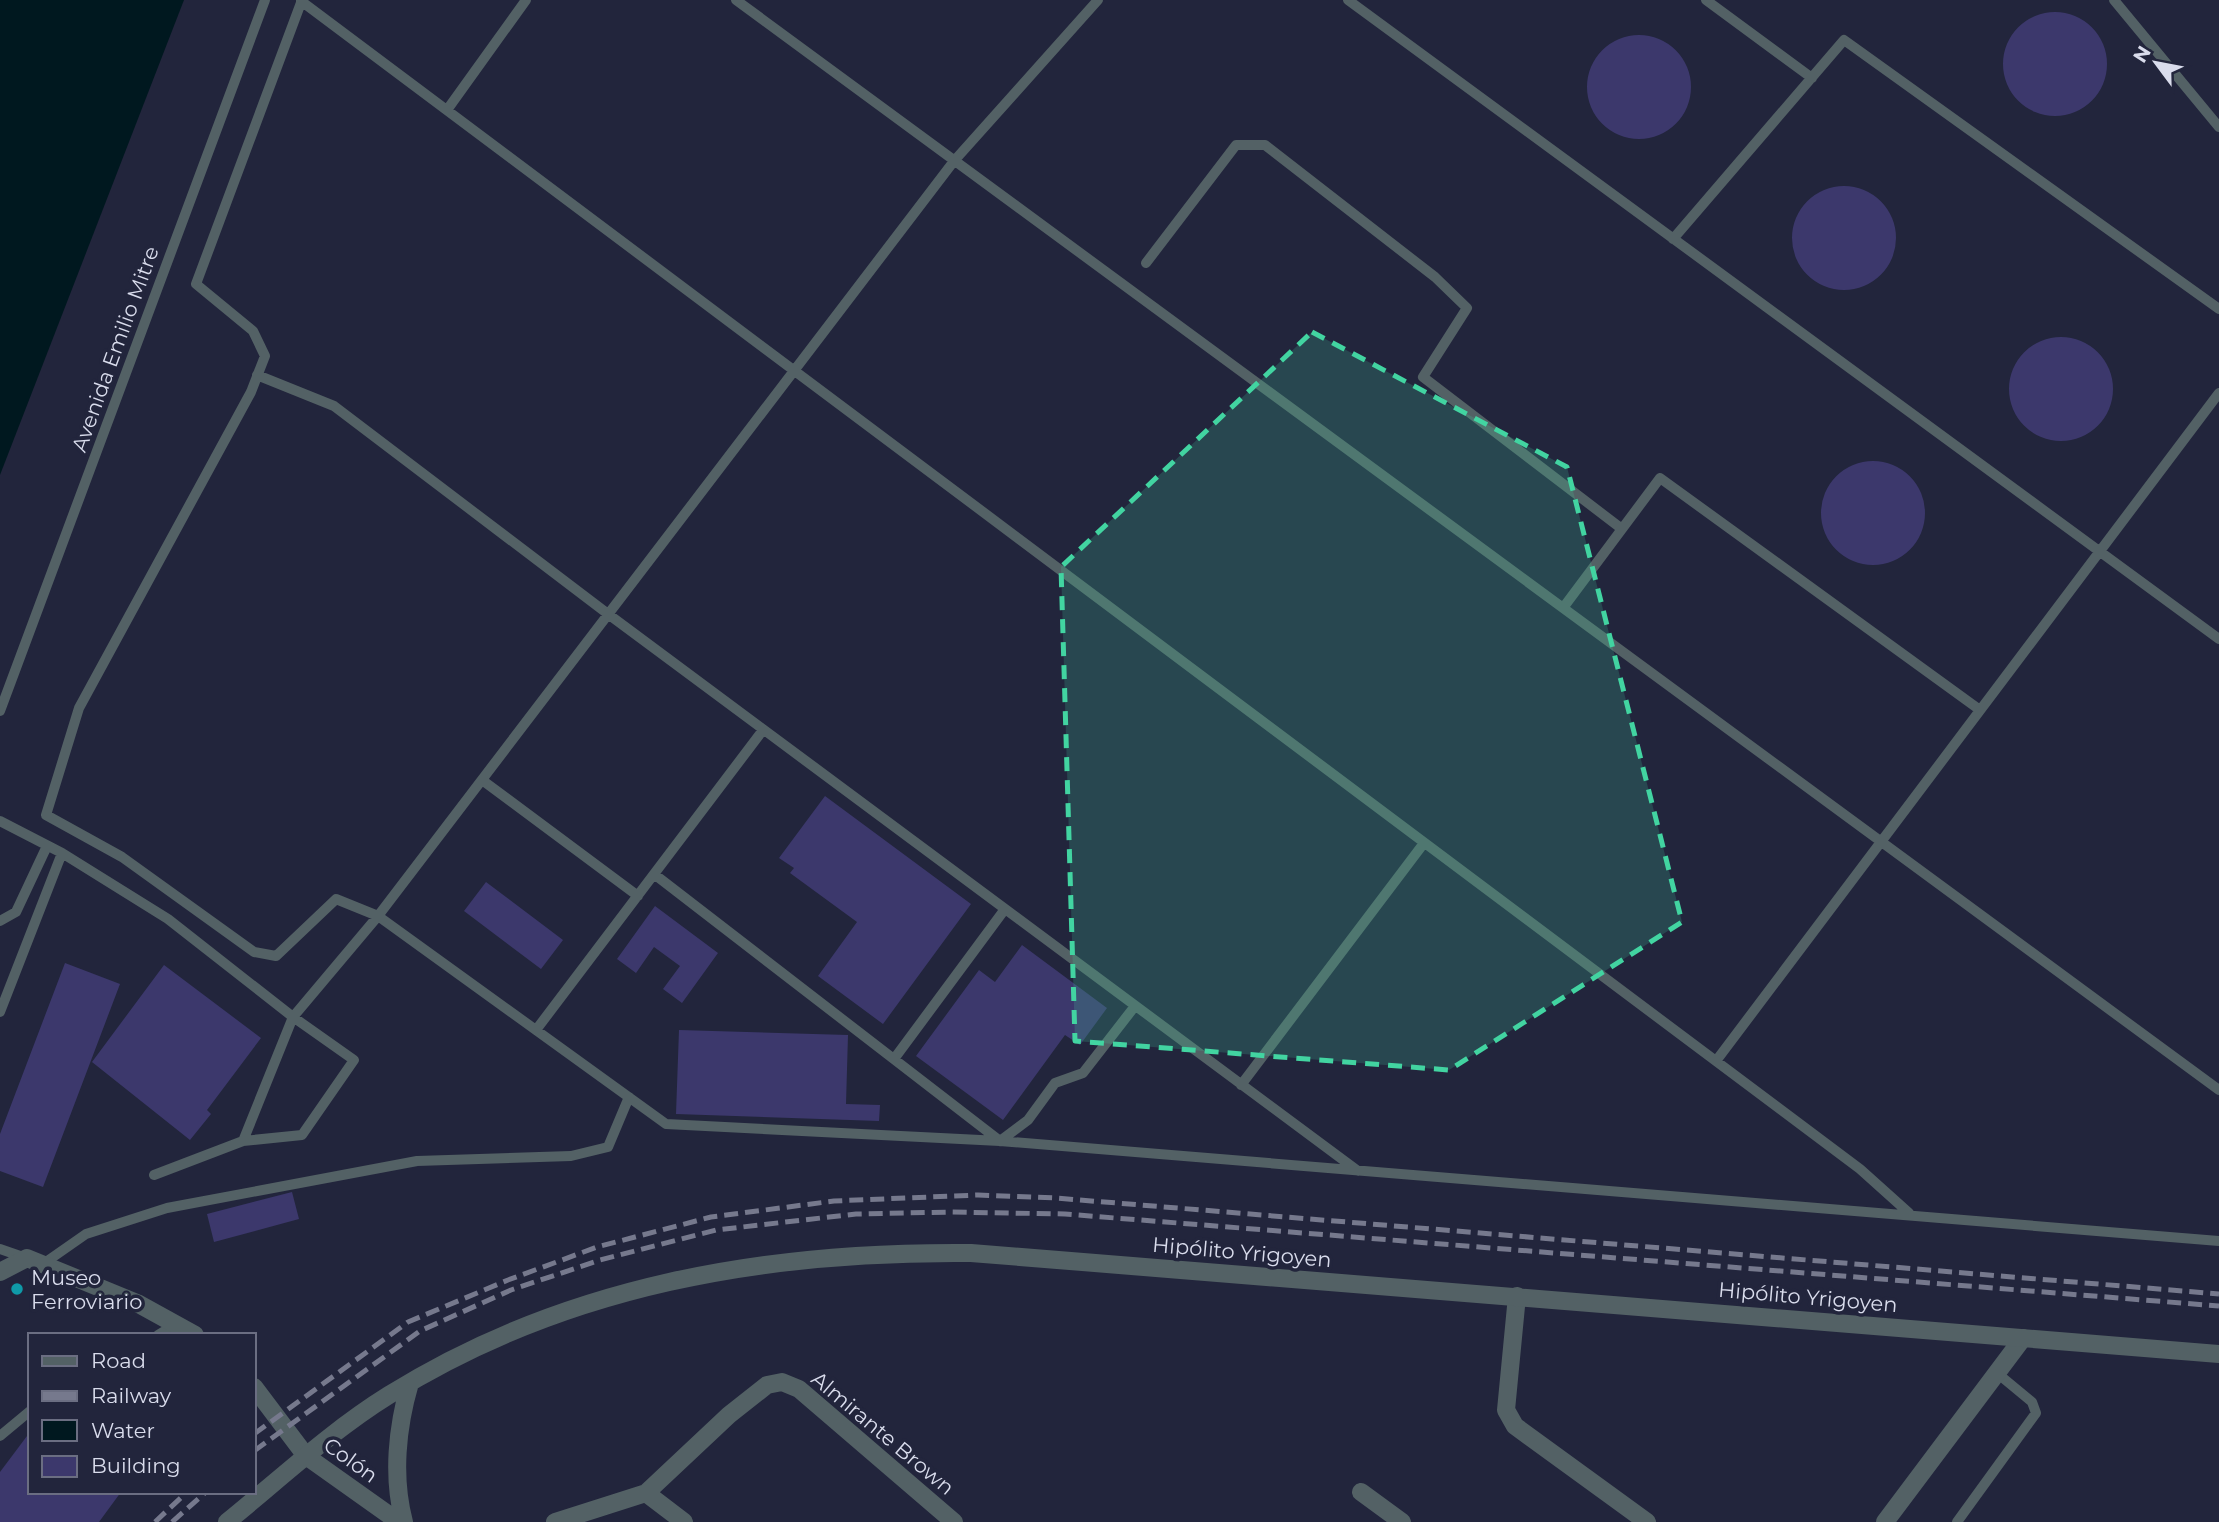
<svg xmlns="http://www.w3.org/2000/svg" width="2219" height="1522" viewBox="0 0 2219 1522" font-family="Montserrat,sans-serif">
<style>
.water{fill:#00181f}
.building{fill:#3c386c}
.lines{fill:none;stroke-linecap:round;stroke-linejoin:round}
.service{stroke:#536165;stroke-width:10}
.minor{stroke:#536165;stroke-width:18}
.tertiary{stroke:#536165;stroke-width:18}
.rail{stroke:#76798d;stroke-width:5;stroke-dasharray:14 7;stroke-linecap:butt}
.marked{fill:#42d4a1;fill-opacity:0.2;stroke:#42d4a1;stroke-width:5;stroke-dasharray:14 9;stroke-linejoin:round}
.culture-dot{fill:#0f9aa8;stroke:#22253c;stroke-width:2.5}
.labels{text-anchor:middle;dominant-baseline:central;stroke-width:7;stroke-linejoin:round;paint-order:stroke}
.street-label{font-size:21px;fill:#d9dcec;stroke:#22253c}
.poi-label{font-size:21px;fill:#d9dcec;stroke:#22253c;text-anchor:start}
</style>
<rect width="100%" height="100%" fill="#22253c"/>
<path class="water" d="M0 0H184L0 475Z"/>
<path class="building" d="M2003 64a52 52 0 1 1 104 0a52 52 0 1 1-104 0Z
M1587 87a52 52 0 1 1 104 0a52 52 0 1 1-104 0Z
M1792 238a52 52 0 1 1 104 0a52 52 0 1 1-104 0Z
M2009 389a52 52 0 1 1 104 0a52 52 0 1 1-104 0Z
M1821 513a52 52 0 1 1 104 0a52 52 0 1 1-104 0Z
M825 796 971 904 883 1024 818 976 857 922 790 873 794 868 779 858Z
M486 882 563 940 541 969 464 911Z
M655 906 718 953 682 1003 663 989 680 966 654 947 636 973 617 959Z
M1022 945 1107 1008 1080 1045 1065 1035 1003 1120 916 1056 979 970 995 982Z
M65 963 120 984 43 1187 0 1171V1134Z
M164 965 261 1038 207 1110 211 1114 190 1140 92 1062Z
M679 1030 848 1035 846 1104 880 1105 879 1121 676 1114Z
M292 1192 299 1219 214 1242 207 1214Z
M30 1432V1492H121L99 1522H0V1472Z"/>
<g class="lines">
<path class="service" d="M302 0 196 284 253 331 265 356 251 392 79 708 46 815 122 857 254 952 276 956 336 899 378 916 666 1124 1000 1141 2219 1241
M736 0 2219 1090
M1348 0 2219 639
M1706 0 1812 78
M2114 0 2219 127
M301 1 1860 1169 1909 1213
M447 110 526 0
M1673 239 1844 40 2219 309
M1146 263 1236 145H1265L1435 277 1467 308 1423 377 1622 529
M257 375 334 406 608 614 1358 1171
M1563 608 1660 478 1980 710
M0 711 265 0
M482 780 638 896
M0 821 62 853 168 919 293 1017 378 916 954 161 1098 0
M654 874 1000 1141 1028 1120 1055 1083 1083 1073 1135 1006
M0 921 16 912 47 846
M0 1012 62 853
M536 1030 763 730
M894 1059 1005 909
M1716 1061 2219 393
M1241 1085 1424 843
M154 1175 243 1141 302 1135 354 1060 293 1017 243 1141
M0 1249 26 1258
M43 1264 86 1234 167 1208 417 1161 571 1156 608 1147 629 1097
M158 1335 176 1324
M0 1436 30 1411
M1957 1522 2036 1413 2032 1402 1997 1373"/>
<path class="minor" d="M0 1272 27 1258 137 1303 195 1335
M1517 1296 1506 1410 1515 1426 1647 1522
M254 1387 306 1456
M1361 1492 1402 1522
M646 1493 684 1522
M555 1522 646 1493 729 1415 767 1385 782 1382 799 1389 954 1522
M1885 1522 2023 1338"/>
<path class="tertiary" d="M306 1456 399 1522
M227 1522C280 1479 331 1431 389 1395 565 1285 766 1251 971 1253L2219 1354
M404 1522C392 1477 397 1427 410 1383"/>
<path class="rail" d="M254 1434 408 1322 508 1280 597 1247 711 1217 834 1201 978 1195 1056 1198 2219 1294
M254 1451 420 1331 511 1290 600 1260 716 1230 856 1214 952 1212 1065 1214 2219 1306
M155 1522 187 1492
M172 1522 206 1492"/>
</g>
<path class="marked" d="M1312 332 1567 467 1682 922 1449 1070 1075 1041 1061 567Z"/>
<circle class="culture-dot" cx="17" cy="1289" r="7"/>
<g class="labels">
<g class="street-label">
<text transform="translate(115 349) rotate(-70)">Avenida Emilio Mitre</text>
<text transform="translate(1242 1252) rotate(5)">Hipólito Yrigoyen</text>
<text transform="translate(1808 1297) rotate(5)">Hipólito Yrigoyen</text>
<text transform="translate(883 1433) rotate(40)">Almirante Brown</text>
<text transform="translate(351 1460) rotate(36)">Colón</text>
</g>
<g class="poi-label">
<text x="31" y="1277">Museo<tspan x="31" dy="24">Ferroviario</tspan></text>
</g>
</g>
<rect x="28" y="1333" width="228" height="161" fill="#22253c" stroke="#6b6e82" stroke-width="2"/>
<rect x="42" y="1356" width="35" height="10" fill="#536165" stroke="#6b6e82" stroke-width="2"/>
<text x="91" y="1368" font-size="21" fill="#d9dcec">Road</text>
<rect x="42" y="1391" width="35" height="10" fill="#76798d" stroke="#6b6e82" stroke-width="2"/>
<text x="91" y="1403" font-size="21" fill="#d9dcec">Railway</text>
<rect x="42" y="1420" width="35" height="21" fill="#00181f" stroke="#6b6e82" stroke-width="2"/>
<text x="91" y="1438" font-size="21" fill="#d9dcec">Water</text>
<rect x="42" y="1456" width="35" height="21" fill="#3c386c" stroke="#6b6e82" stroke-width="2"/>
<text x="91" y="1473" font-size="21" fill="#d9dcec">Building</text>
<g transform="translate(2156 63) rotate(302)" stroke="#22253c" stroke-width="5" paint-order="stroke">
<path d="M0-5L12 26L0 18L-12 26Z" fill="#d9dcec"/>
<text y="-10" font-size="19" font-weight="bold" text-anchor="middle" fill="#d9dcec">N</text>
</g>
</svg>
